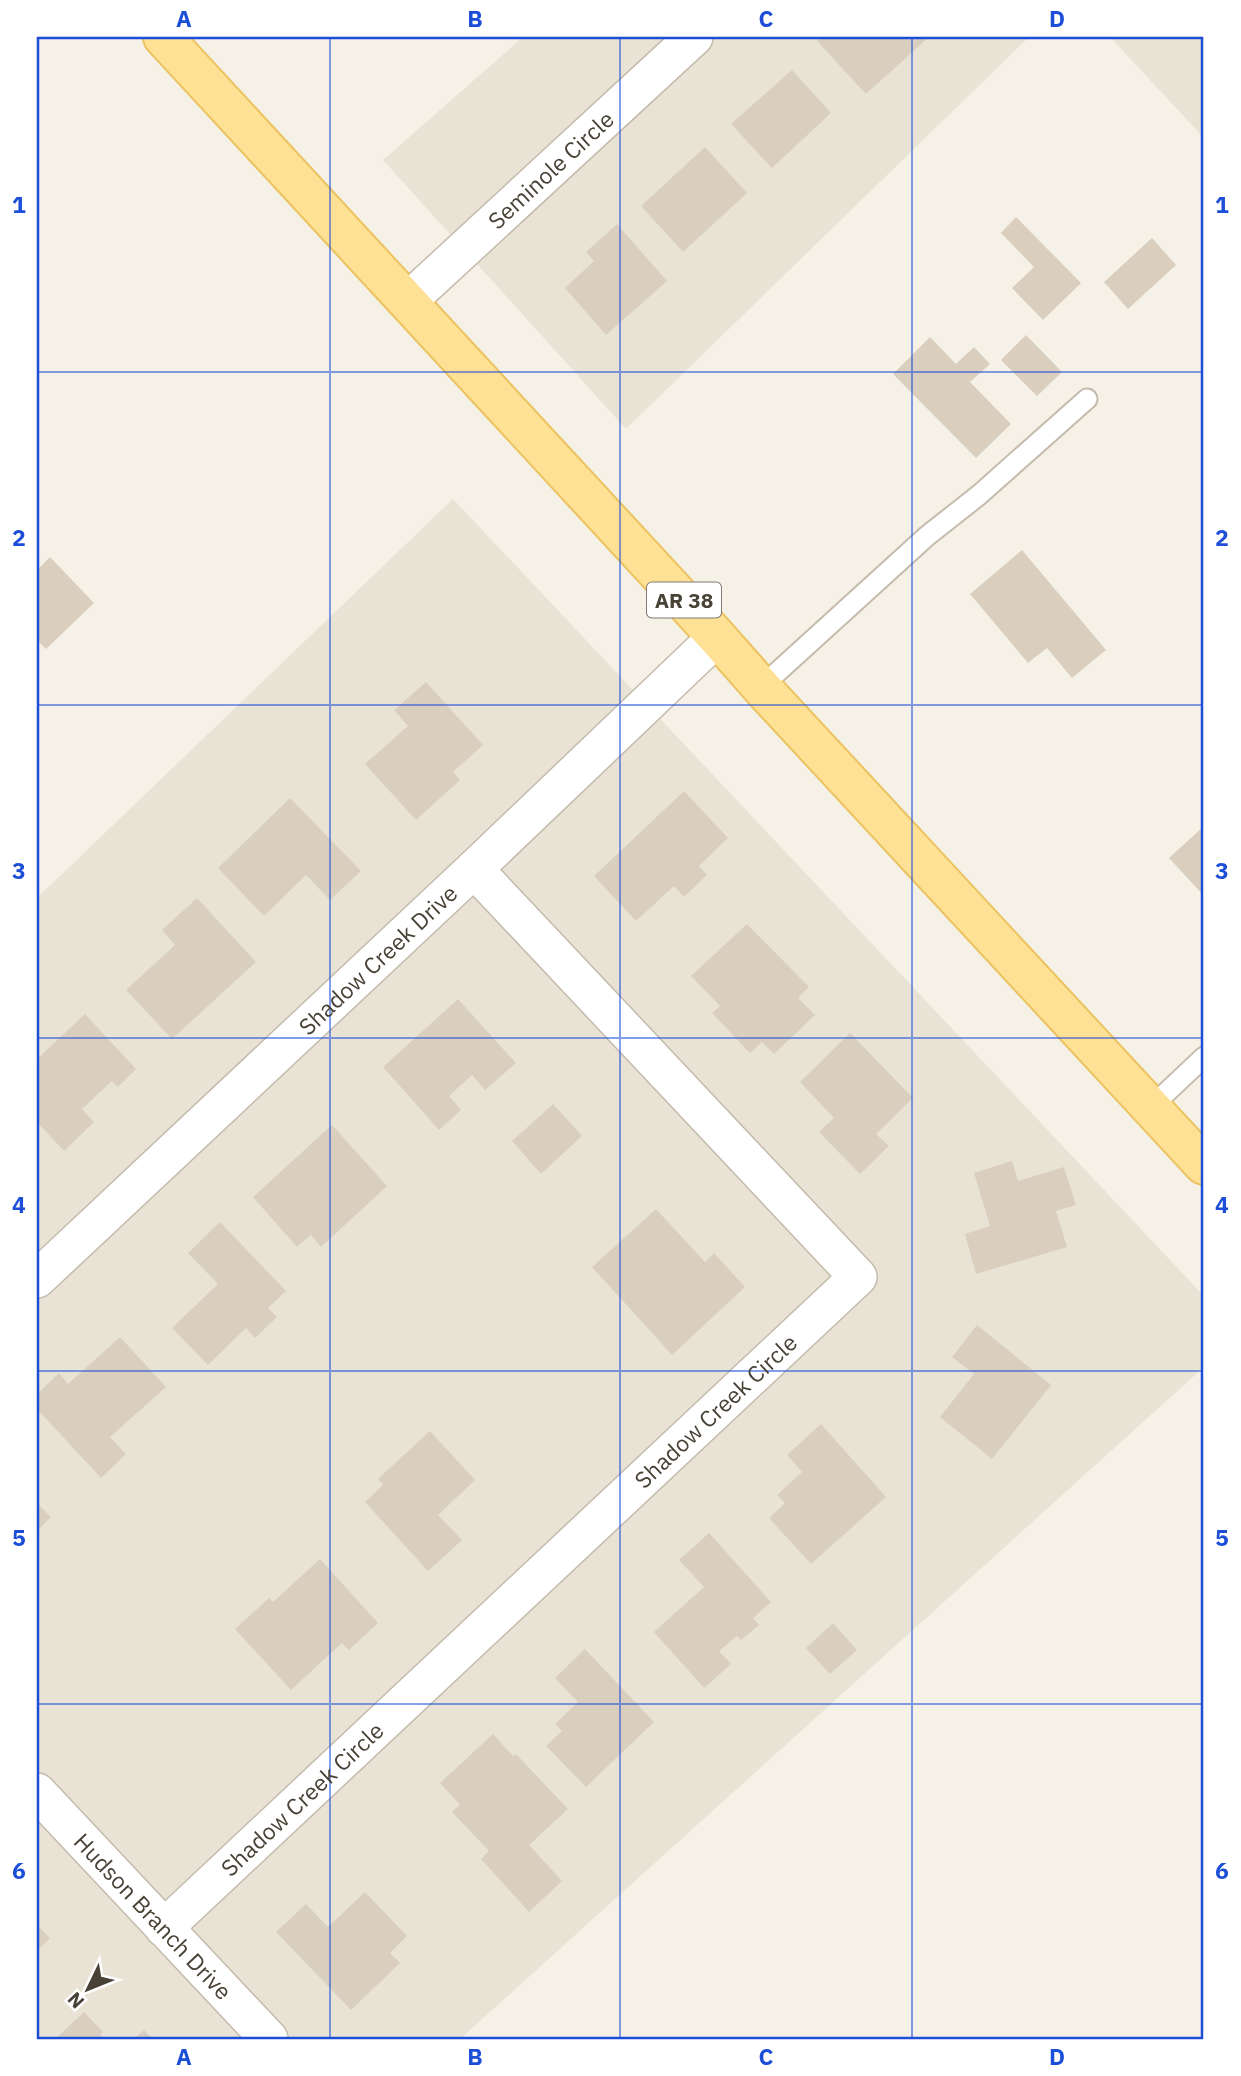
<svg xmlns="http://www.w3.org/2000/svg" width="1241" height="2076" viewBox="0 0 1241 2076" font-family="'IBM Plex Sans',sans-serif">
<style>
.residential{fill:#e9e3d5}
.building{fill:#dacfbe}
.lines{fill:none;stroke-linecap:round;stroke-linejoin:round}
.lane-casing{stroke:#c4bbac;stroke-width:23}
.street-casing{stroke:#c4bbac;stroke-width:40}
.primary-casing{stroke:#ecc25e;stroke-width:42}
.lane{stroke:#fff;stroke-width:19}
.street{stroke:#fff;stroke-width:37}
.primary{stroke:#ffe196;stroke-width:38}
.grid{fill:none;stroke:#1d4ed8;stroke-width:2;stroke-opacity:0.55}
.labels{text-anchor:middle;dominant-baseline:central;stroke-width:5;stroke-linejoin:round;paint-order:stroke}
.shield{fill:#fff;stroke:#7f7a72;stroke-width:2}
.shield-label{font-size:21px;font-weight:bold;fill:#484135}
.street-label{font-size:23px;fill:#484135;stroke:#fff}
.neatline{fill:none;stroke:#1d4ed8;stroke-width:2.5}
.grid-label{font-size:23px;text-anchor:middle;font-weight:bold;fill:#1d4ed8}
</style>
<rect width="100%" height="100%" fill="#f5f1e7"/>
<path class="residential" d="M523 37H1029L626 429 383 160Z
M1110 37H1204V138Z
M453 499 1204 1296V1367L460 2039H37V898Z"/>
<path class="building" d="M822 37H929L866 94 817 41Z
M792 70 831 113 772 168 731 124Z
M705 147 747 193 683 252 641 206Z
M1016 217 1081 283 1043 320 1012 288 1034 267 1001 233Z
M617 224 667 281 606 335 565 288 594 261 586 252Z
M1152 238 1176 265 1128 309 1104 282Z
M1026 335 1062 372 1037 396 1001 360Z
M930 337 956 364 974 347 990 364 970 382 1011 424 976 458 893 374Z
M1022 550 1106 650 1072 678 1047 648 1028 663 970 594Z
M50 557 94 603 46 649 37 640V566L39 568Z
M426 682 483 745 453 772 460 780 416 820 365 764 408 726 394 710Z
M684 791 728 838 699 866 707 875 684 897 674 886 636 921 594 876Z
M290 798 361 871 330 900 306 875 264 916 218 868Z
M1204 826V896L1169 858Z
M197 898 256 962 172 1039 126 990 175 945 162 930Z
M747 924 809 987 798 998 815 1015 774 1054 762 1042 750 1053 712 1013 720 1006 691 976Z
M458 999 516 1063 485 1090 472 1075 449 1096 461 1110 439 1130 383 1067Z
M85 1014 136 1069 118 1087 112 1081 82 1109 94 1122 64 1151 37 1122V1059Z
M850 1033 913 1098 876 1134 889 1146 860 1174 819 1132 834 1118 800 1082Z
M553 1104 582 1136 541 1174 512 1141Z
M332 1125 387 1186 321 1247 311 1235 297 1247 253 1197Z
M1012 1161 1018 1181 1064 1167 1076 1205 1056 1211 1067 1247 976 1274 965 1234 990 1226 974 1173Z
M656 1209 705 1262 714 1253 745 1287 672 1355 592 1267Z
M220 1222 286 1291 268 1308 277 1317 255 1338 246 1328 208 1365 172 1328 218 1284 188 1253Z
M977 1325 1051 1385 992 1459 940 1417 974 1374 952 1357Z
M120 1337 166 1387 110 1437 126 1454 101 1478 37 1409V1394L59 1373 68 1384Z
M821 1424 886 1497 811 1564 769 1518 785 1503 777 1495 802 1472 787 1455Z
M430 1431 475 1480 438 1515 462 1540 428 1571 365 1502 383 1485 378 1479Z
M37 1503 51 1517 37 1531Z
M709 1533 771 1602 753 1618 759 1625 741 1640 737 1636 719 1651 731 1664 704 1688 654 1632 704 1587 679 1560Z
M320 1559 378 1623 349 1650 342 1643 291 1690 235 1629 269 1598 273 1602Z
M833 1623 857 1650 830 1674 806 1648Z
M585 1649 654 1722 586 1787 546 1746 562 1731 555 1724 578 1702 555 1678Z
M493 1734 513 1756 516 1754 568 1809 529 1845 562 1881 529 1912 481 1859 489 1851 452 1812 460 1805 440 1783Z
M365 1892 407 1936 390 1953 400 1963 351 2010 276 1932 306 1904 328 1927Z
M37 1925 50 1938 37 1951Z
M84 2012 103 2032 100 2035 104 2039H55Z
M144 2030 153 2039H134Z"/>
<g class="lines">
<defs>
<path id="lane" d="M761 687 927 536 979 495 1087 399
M1151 1107 1204 1057"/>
<g id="street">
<path id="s1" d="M408 301 694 37"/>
<path id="s2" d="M37 1279 474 869 717 637"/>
<path id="s3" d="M37 1792 269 2039"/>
<path id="s4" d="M164 1928 858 1277 474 869"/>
</g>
<path id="primary" d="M163 37 717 637 761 687 1204 1165"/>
</defs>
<use href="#lane" class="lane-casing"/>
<use href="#street" class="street-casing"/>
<use href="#primary" class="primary-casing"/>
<use href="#lane" class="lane"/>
<use href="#street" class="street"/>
<use href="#primary" class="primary"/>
</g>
<path class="grid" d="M330 37V2039M620 37V2039M912 37V2039M37 372H1204M37 705H1204M37 1038H1204M37 1371H1204M37 1704H1204"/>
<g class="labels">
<rect class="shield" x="647" y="582.5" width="74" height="35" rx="5"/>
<g class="shield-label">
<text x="684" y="600">AR 38</text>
</g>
<g class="street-label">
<text stroke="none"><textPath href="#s1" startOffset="194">Seminole Circle</textPath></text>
<text stroke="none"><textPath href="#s2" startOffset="467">Shadow Creek Drive</textPath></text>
<text stroke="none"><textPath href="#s4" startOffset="756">Shadow Creek Circle</textPath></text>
<text stroke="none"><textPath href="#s4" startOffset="189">Shadow Creek Circle</textPath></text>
<text stroke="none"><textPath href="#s3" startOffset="170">Hudson Branch Drive</textPath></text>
</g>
</g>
<rect width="1241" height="2076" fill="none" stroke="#ffffff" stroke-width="77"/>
<g transform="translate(88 1989) rotate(227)" stroke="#ffffff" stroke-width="5" paint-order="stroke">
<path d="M0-5L12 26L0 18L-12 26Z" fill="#484135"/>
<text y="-10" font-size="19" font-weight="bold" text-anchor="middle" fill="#484135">N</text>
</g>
<rect x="38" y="38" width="1164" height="2000" class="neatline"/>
<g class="grid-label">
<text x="184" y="27">A</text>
<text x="475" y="27">B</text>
<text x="766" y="27">C</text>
<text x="1057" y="27">D</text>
<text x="19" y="213">1</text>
<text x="1222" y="213">1</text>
<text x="19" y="546">2</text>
<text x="1222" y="546">2</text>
<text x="19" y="879">3</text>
<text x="1222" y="879">3</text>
<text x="19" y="1213">4</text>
<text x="1222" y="1213">4</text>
<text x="19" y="1546">5</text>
<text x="1222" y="1546">5</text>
<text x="19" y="1879">6</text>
<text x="1222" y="1879">6</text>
<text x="184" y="2065">A</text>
<text x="475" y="2065">B</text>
<text x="766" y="2065">C</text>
<text x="1057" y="2065">D</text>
</g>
</svg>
